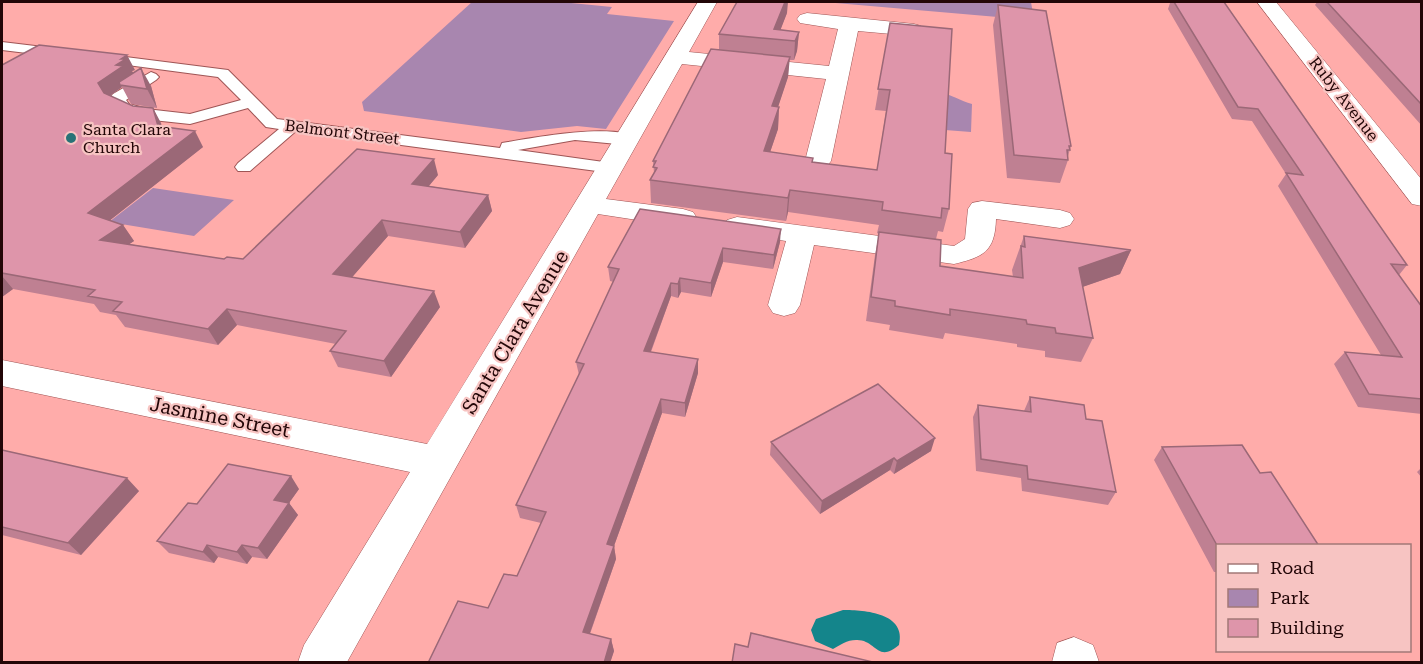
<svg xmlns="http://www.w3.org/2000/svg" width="1423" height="664" viewBox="0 0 1423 664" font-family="'Roboto Serif',serif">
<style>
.green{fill:#a886af}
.water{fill:#14858b}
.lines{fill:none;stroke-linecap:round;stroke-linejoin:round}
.lane-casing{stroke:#9f5555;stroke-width:2}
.street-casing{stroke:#9f5555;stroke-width:1}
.lane{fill:#fff;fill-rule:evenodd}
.street{fill:#fff;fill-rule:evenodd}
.wall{fill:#bf8092}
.shaded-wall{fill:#9b6877}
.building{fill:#de95aa;stroke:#9b6877;stroke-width:1.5}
.poi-dot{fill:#287277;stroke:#f7c4c2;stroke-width:2}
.labels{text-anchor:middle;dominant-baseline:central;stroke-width:4.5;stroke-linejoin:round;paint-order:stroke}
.far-street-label{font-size:16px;fill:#220607;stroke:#f7c4c2}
.far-poi-label{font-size:16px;fill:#220607;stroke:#f7c4c2;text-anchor:start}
.street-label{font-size:20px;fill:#220607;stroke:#f7c4c2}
</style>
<rect width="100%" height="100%" fill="#ffacaa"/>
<path class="green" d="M472 2H561L612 7 607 14 674 21 606 129 577 126 521 132 364 111 362 102Z
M824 2H1031L1034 20Z
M942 93C950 94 961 101 972 104L971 132 945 130Z
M153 188 234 200 194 236 109 222Z"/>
<path class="water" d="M843 610C865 610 907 613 899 645 877 664 876 639 856 640 847 640 840 645 833 649L815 641 811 630 816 619Z"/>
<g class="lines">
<defs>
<path id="lane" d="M2 42 60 49 67 53 60 57 2 50Z
M102 54 228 70 277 119 500 148 502 143 508 142C531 138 622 121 637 140L628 145 575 140 518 150 618 164 621 168 618 172 612 173 296 131 250 171H238L235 167 238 163 279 129 266 127 248 108 190 124 143 119 125 110 133 105 146 109 190 114 241 100 218 77 97 61 95 58Z
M151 72 156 74 159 77 156 80 126 100 129 104 127 107H115L109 99 113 94Z"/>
<path id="street" d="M698 2H717L689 52 829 66 838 29 800 23 797 19 800 15 807 13 914 24 921 26 924 30 921 34 914 36 858 31 831 161 827 166 818 169 809 166 805 161 826 79 682 64 606 199 683 209 693 212 697 218 693 224 683 227 598 214 347 662H298L304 645 410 472 2 386V360L427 444Z
M1257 2H1276L1422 180V206L1412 204Z
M982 201 1060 210 1070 213 1074 219 1070 225 1060 228 996 219C995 252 983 257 954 264L814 245 800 305 795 313 784 316 773 313 768 305 786 241 727 232 723 226 727 220 737 217 954 246 965 239 968 209 972 203Z
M1074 637 1093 645 1099 662H1052L1057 643Z"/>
</defs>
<use href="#lane" class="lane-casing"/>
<use href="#street" class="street-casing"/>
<use href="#lane" class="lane"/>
<use href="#street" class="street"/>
</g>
<path class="wall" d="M1169 2H1224L1407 265 1399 275 1422 307V414L1358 407 1334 364 1345 352 1381 355 1278 186 1286 174 1252 121 1232 119 1168 9 1170 3Z
M1317 2H1422V126L1315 5Z
M998 5 1071 146 1068 156V160L1060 183 1007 178 993 25Z
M787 13 780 30 799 32 797 51 794 60H789L788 77 778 107H779L778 129 770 152 813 162 877 170 886 111 875 110 890 23 945 153 949 209 943 232 938 231 936 239 940 266 1013 277 1012 270 1024 236 1131 250 1120 274 1082 287 1093 338 1081 362 1045 357V351L1017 347V344L945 333 943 339 889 330 890 325 866 321 875 255 879 234 877 233 879 225 788 212 786 221 651 203 650 180 654 173 653 161 719 49V34Z
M2 65 135 70 132 71 133 73 151 86 157 108 131 104 122 87 110 96 133 106 153 108 162 127 203 147 110 220 123 225 134 241 129 244 224 259H243L438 175 429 186 488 195 492 211 465 248 388 236 352 277 440 307 391 377 338 367 330 351 336 344 237 325 218 345 125 327 116 315 100 312 94 304 13 289 2 297Z
M640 209 780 242 773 269 723 262 711 297 681 292 678 298 671 296 651 352 698 359V373L685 417 662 413 614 546 616 559 590 634 611 639 614 651 610 663H428L488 608 517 576 541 523 520 518 516 505 579 375 576 362 614 282 610 281 608 267Z
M1030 397 1086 419 1116 492 1108 505 1022 491 1021 478 976 471 973 417 978 405 1024 411Z
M771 442 931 451 894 474 890 470 820 514 770 455Z
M1162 447 1260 473 1218 546V572H1214L1154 460Z
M2 450 139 491 81 555 2 535Z
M1422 467V478L1417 472Z
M299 489 289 503 298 515 267 559 252 557 247 564 218 557 214 563 169 553 157 541 197 504Z"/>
<path class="shaded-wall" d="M784 2H788L787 13 777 39 774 29Z
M799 32 797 51 794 60 795 41Z
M127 55 135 70 132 71 134 74 120 85 122 87 107 98 98 83 116 65 121 59Z
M790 57 788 77 771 128 772 106Z
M141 68 151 86 157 108 147 89Z
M779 107 778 129 763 173 764 151Z
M153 108 161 123 167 142 158 126Z
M195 131 203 147 99 229 88 213Z
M434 159 438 175 417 200 412 184Z
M790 190 788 212 786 221 788 198Z
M488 195 492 211 465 248 460 232Z
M382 220 388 236 341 290 333 274Z
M123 225 134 241 112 256 100 240Z
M781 229 780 242 773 269 774 255Z
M723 248V262L711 297V283Z
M1131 250 1120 274 1068 292 1079 268Z
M2 276 13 289 2 297Z
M680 278 681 292 678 298V284Z
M671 283V296L646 364 644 351Z
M434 291 440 307 391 377 384 361Z
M227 309 237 325 218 345 208 329Z
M698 359V373L685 417V403Z
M661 399 662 413 610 557 607 544Z
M935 438 931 451 894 474 897 461Z
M894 458 890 470 820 514 822 501Z
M291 476 299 489 289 503 298 515 267 559 258 548 274 500Z
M127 478 139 491 81 555 68 543Z
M207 545 218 557 214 563 203 552Z
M242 545 252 557 247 564 237 552Z
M614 546 616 559 586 644 583 632Z
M611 639 614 651 610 663H604Z"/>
<path class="building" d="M737 2H785L774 29 799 32 795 41 719 34Z
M1174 2H1224L1407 265 1391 264 1422 307V399L1369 394 1345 352 1402 357 1286 173 1303 175 1258 109 1238 107Z
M1327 2H1422V105Z
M998 5 1046 11 1071 146H1069L1070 150H1067L1068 160 1014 155Z
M890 23 952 29 945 153 952 154 949 209 942 208 941 218 882 210 883 202 790 190 788 198 650 180 657 168 653 167 656 161H653L711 49 790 57 772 106 779 107 764 151 813 158 812 162 877 170 890 90 878 89Z
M39 45 127 55 121 59H126L116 65 123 66 98 83 104 93 133 106 153 108 158 126 195 131 88 213 123 225 100 240 224 259 227 257 243 259 357 149 434 159 412 184 488 195 460 232 382 220 333 274 434 291 384 361 330 351 346 331 227 309 208 329 113 311 122 302 88 296 95 290 2 273V65Z
M141 68 147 89 120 85 119 82Z
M640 209 781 229 774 255 723 248 711 283 680 278 678 284 671 283 644 351 698 359 685 403 661 399 607 544 614 546 583 632 611 639 604 663H428L458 601 488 608 504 574 517 576 546 512 516 505 584 364 576 362 619 269 608 267Z
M879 232 941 240 940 266 1023 278 1021 246 1025 247 1024 236 1131 250 1079 268 1093 338 1056 333 1055 328 1027 324 1026 320 950 309V315L895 306V301L871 297Z
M878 384 935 438 897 461 894 458 822 501 771 442Z
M1030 397 1084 405 1086 419 1102 421 1116 492 1028 479 1027 466 981 459 978 405 1031 412Z
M1242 445 1260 473 1271 472 1319 546H1218V547L1162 447Z
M2 450 127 478 68 543 2 527Z
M228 464 291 476 274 500 289 503 258 548 242 545 237 552 207 545 203 552 157 541 188 503 197 504Z
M751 633 873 662V663H732L735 644 748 647Z"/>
<circle class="poi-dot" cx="71" cy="138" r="6"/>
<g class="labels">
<g class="far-street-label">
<text transform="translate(1344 99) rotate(52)">Ruby Avenue</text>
<text transform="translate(342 132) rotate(7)">Belmont Street</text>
</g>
<g class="far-poi-label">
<text x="83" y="129">Santa Clara<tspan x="83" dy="18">Church</tspan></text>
</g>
<g class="street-label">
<text transform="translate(515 332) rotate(-59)">Santa Clara Avenue</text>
<text transform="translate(220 417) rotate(11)">Jasmine Street</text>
</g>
</g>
<rect width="1423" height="664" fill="none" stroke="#220607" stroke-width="6"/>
<rect x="1216" y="544" width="195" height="108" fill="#f7c4c2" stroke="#a27877" stroke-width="1.5"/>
<rect x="1228" y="564" width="30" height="9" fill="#ffffff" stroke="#a27877" stroke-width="1.5"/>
<text x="1270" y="574" font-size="18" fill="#220607">Road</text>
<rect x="1228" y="589" width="30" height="18" fill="#a886af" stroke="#a27877" stroke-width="1.5"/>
<text x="1270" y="604" font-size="18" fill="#220607">Park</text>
<rect x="1228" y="619" width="30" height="18" fill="#de95aa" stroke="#a27877" stroke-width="1.5"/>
<text x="1270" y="634" font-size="18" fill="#220607">Building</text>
</svg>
